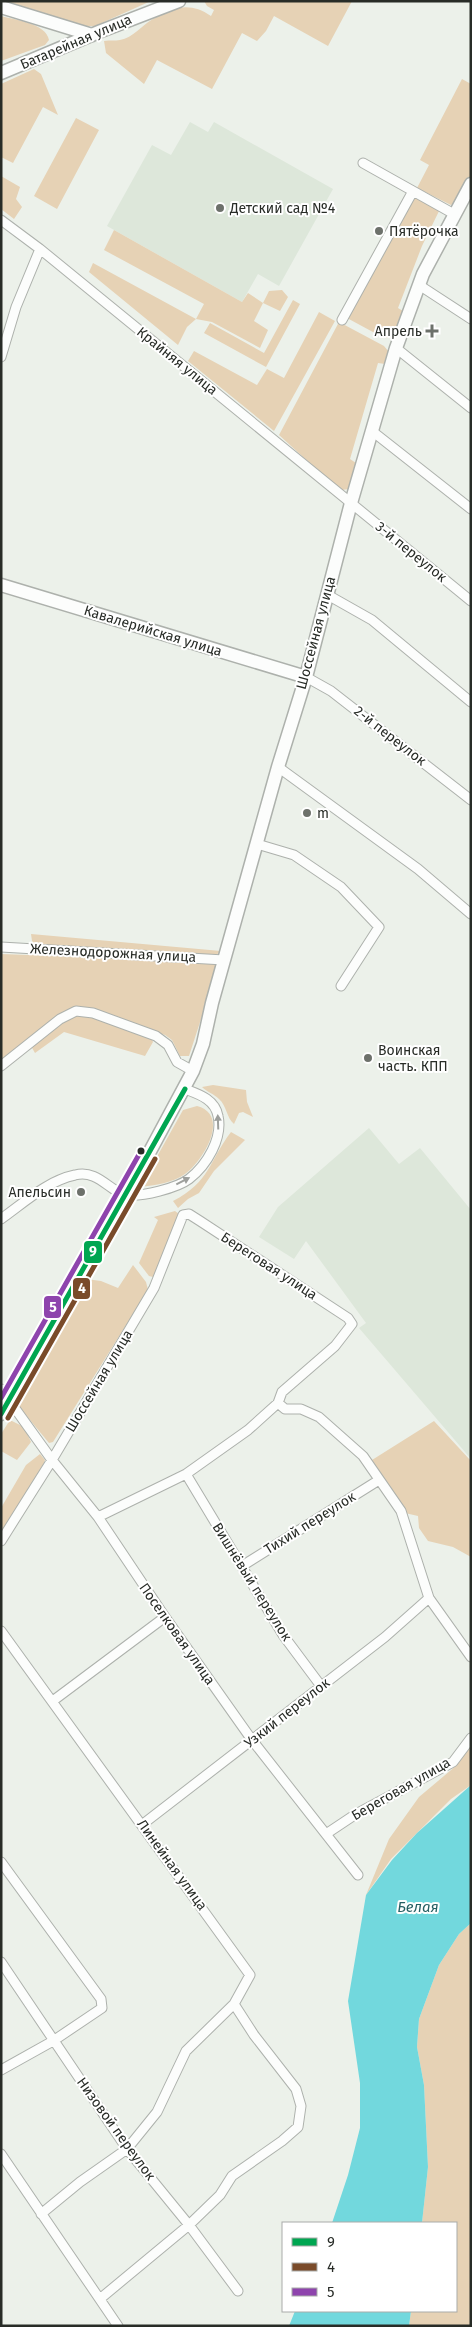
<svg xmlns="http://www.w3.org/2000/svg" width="472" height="2327" viewBox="0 0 472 2327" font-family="'Fira Sans',sans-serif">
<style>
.built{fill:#dde7da}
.green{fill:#e6d2b5}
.water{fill:#72d8dd}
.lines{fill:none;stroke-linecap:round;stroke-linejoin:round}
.street-casing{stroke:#adb1ac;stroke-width:11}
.secondary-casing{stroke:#adb1ac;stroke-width:15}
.street{stroke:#fcfdfc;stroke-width:9}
.secondary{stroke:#fcfdfc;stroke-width:12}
.bus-1-casing{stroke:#fff;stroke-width:9}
.bus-2-casing{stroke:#fff;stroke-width:9}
.bus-3-casing{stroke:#fff;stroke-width:9}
.bus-1{stroke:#00a651;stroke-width:5}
.bus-2{stroke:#7a4b2a;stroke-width:5}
.bus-3{stroke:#8e44ad;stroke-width:5}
.oneway{fill:#9d9f9c}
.poi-dot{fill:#6d716b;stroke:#fff;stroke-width:2}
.bus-dot{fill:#282c27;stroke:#fff;stroke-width:2}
.labels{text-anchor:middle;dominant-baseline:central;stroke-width:4;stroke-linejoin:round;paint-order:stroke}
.street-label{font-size:14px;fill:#282c27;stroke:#fff}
.poi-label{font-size:14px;fill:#282c27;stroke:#fff;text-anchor:start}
.water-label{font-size:15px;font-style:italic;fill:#276064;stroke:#fff}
.line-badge{stroke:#fff;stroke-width:2}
.badge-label{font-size:14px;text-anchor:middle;font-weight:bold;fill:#fff}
</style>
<rect width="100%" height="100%" fill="#ecf1ea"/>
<path class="built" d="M190 122 208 132 214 122 333 189 279 286 258 274 242 302 107 226 152 145 171 155Z
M369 1128 399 1164 420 1148 471 1210V1459L359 1328 366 1323 306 1241 294 1259 259 1237 278 1207Z"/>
<path class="green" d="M5 1H151L95 26H86Z
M204 1H352L328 46 274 16 266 31 257 41 242 33 212 89 157 60 144 84 106 53 104 41C110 40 115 41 120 40 133 38 142 25 153 19 174 6 191 2 211 16L214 10 207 6Z
M1 16C15 20 46 23 49 40L45 45 1 61Z
M34 69 41 74 58 115 43 107 13 163 1 157V84Z
M462 79 471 84V176L458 200 451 205 417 188 429 165 420 160Z
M76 118 99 130 57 209 34 196Z
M1 176 20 187 16 199 22 207 14 219 1 209Z
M414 194 440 209 422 246 398 308 403 311 395 335 392 338H384L347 318Z
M114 230 242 302 248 293 263 303 269 291 282 290 288 297 280 311 263 303 254 321 268 330 260 348 212 322 196 319 187 327 178 345 89 272 93 263 196 319 204 304 104 250Z
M293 300 300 304 266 367 204 333 210 323 264 353Z
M319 312 335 321 274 431 188 361 194 351 257 385 267 369 284 378Z
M339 322 384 346 389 352 388 361 385 364 378 363 350 459 356 463 350 489 341 490 337 488 279 435Z
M31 934 221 951 215 956 43 946 35 945 32 941Z
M1 954 196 961 215 964 217 970 189 1056H180L172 1040 165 1035 82 1009 1 1062Z
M80 1013 152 1039 153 1042 145 1056 64 1032 35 1053 31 1046 72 1015Z
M213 1085 246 1090 247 1102 253 1117 243 1112 239 1113 234 1124C226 1117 227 1106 219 1099 214 1094 207 1092 202 1087Z
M197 1106C231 1115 203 1161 185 1174 173 1183 155 1185 140 1187L183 1110Z
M231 1132 245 1140 214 1171 199 1193 188 1199 178 1208 173 1201C210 1182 209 1161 231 1132Z
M175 1211 179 1214 156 1274 153 1277 149 1276 139 1263 158 1220 154 1217Z
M133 1265 146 1282 148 1290 53 1442 49 1443 20 1408V1401L28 1384 86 1279 101 1281 118 1288Z
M10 1420 24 1427 31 1442 17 1460 1 1451V1434Z
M434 1421 471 1461V1557L453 1547 428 1541 419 1528 418 1516 405 1513 372 1460Z
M40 1454 45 1460 42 1469 1 1537V1508L26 1465Z
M471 1744V1785L451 1799 391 1859 366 1895 389 1839 419 1797 457 1765Z
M471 1923V2326H409L411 2311H456V2223H422L428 2167 424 2085 417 2047 419 2019 439 1965 459 1934Z"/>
<path class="water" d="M471 1785V1923L459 1934 439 1965 419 2019 417 2047 424 2085 428 2167 422 2223H332L348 2175 360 2128V2083L348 2001 366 1895 392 1860 417 1833Z
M295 2311H411L409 2326H289Z"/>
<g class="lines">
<defs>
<path id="street" d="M363 163 454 214
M1 220 40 249 471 601
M419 285 471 319
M342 320 413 191
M396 348 471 408
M1 357 16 307 40 249
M372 431 471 509
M326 594 372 620 471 702
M306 677 331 691 471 800
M278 767 418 869 471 914
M257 844 294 855 341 887 379 927 341 986
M1 947 224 960
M1 1066 60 1019 76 1011 93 1013 156 1036 168 1045 177 1062 193 1071
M1 1219C25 1202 47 1181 75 1175 99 1169 110 1193 127 1195 142 1197 177 1188 189 1179 207 1165 223 1138 218 1116 215 1099 198 1094 185 1089
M1 1389 52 1460 98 1517 165 1617 252 1740 358 1875
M278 1403 285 1409H301L319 1417 363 1456 401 1511 429 1598 471 1657
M186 1474 283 1635 321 1686
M1 1541 52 1460 154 1288 183 1215 189 1214 200 1221 348 1318 352 1324 335 1346 282 1392 278 1403 248 1430 186 1474 98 1517
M242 1566 379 1480
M1 1631 250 1975 234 2004 186 2051 157 2112 127 2149 80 2182 41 2214
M54 1700 165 1617
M143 1824 385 1637 429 1598
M326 1834 356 1814 453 1762 471 1738
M1 1862 101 1999 102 2008 53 2041 1 2070
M1 1962 127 2149 189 2225 238 2291
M1 2154 118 2326
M101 2298 189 2225 220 2195 232 2176 282 2141 298 2127 301 2106 296 2089 254 2035 234 2004"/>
<path id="secondary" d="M1 7 92 35
M1 73 101 31 179 1
M1 585 306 677
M1 1414 148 1155 193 1071 203 1044 212 1003 278 767 306 677 351 503 396 348 423 274 471 184"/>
</defs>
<use href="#street" class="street-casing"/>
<use href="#secondary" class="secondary-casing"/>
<use href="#street" class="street"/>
<use href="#secondary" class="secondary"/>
<defs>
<path id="bus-1" d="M1 1414 185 1089"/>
<path id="bus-2" d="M8 1418 155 1159"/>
<path id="bus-3" d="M1 1398 141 1151"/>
</defs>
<use href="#bus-1" class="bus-1-casing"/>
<use href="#bus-2" class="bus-2-casing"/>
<use href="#bus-3" class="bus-3-casing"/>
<use href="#bus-1" class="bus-1"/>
<use href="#bus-2" class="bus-2"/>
<use href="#bus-3" class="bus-3"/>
</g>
<defs><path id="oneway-solid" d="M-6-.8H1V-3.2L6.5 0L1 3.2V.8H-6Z" transform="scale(1.25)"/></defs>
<g class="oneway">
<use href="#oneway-solid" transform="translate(218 1122) rotate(-92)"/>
<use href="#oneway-solid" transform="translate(183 1181) rotate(-27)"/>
</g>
<g class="poi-dot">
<circle cx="220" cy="208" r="5"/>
<circle cx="379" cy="231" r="5"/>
<path d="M429.5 323.5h5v5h5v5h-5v5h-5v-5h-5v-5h5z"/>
<circle cx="307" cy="813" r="5"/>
<circle cx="368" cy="1058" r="5"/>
<circle cx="81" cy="1192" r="5"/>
</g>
<circle class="bus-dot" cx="141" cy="1151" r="4.5"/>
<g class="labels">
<g class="street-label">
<text transform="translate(76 42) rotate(-23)">Батарейная улица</text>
<text transform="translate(177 361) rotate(39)">Крайняя улица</text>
<text transform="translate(411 552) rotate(39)">3-й переулок</text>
<text transform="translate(153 631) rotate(17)">Кавалерийская улица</text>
<text transform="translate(316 633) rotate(-75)">Шоссейная улица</text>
<text transform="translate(390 736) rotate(38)">2-й переулок</text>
<text transform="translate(113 953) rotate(3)">Железнодорожная улица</text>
<text transform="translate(269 1266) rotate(33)">Береговая улица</text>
<text transform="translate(99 1381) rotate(-59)">Шоссейная улица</text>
<text transform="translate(310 1523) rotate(-32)">Тихий переулок</text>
<text transform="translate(252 1582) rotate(58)">Вишнёвый переулок</text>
<text transform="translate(177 1634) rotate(55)">Поселковая улица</text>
<text transform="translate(287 1713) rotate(-38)">Узкий переулок</text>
<text transform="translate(401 1789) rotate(-30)">Береговая улица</text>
<text transform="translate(172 1865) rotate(54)">Линейная улица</text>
<text transform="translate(116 2129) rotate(54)">Низовой переулок</text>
</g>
<g class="poi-label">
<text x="230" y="208">Детский сад №4</text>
<text x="389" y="231">Пятёрочка</text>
<text x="422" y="331" text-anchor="end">Апрель</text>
<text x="317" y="813">m</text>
<text x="378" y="1050">Воинская<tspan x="378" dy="16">часть. КПП</tspan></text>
<text x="71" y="1192" text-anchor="end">Апельсин</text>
</g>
<g class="water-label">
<text x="418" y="1907">Белая</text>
</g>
</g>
<g class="line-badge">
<rect x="83" y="1240" width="20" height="24" rx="5" fill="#00a651"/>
<rect x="72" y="1277" width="19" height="23" rx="5" fill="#7a4b2a"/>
<rect x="43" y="1295" width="19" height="24" rx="5" fill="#8e44ad"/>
</g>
<g class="badge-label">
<text x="93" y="1256">9</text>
<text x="82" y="1293">4</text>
<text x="53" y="1312">5</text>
</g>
<rect width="472" height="2327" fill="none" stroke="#282c27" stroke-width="5"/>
<rect x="282" y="2222" width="175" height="90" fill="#ffffff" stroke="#a9aba9"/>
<rect x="292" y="2238" width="25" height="8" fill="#00a651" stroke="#a9aba9"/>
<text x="327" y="2247" font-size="15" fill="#282c27">9</text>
<rect x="292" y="2263" width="25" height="8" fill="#7a4b2a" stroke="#a9aba9"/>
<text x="327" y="2272" font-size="15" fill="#282c27">4</text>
<rect x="292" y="2288" width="25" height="8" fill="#8e44ad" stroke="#a9aba9"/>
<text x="327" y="2297" font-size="15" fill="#282c27">5</text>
</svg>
